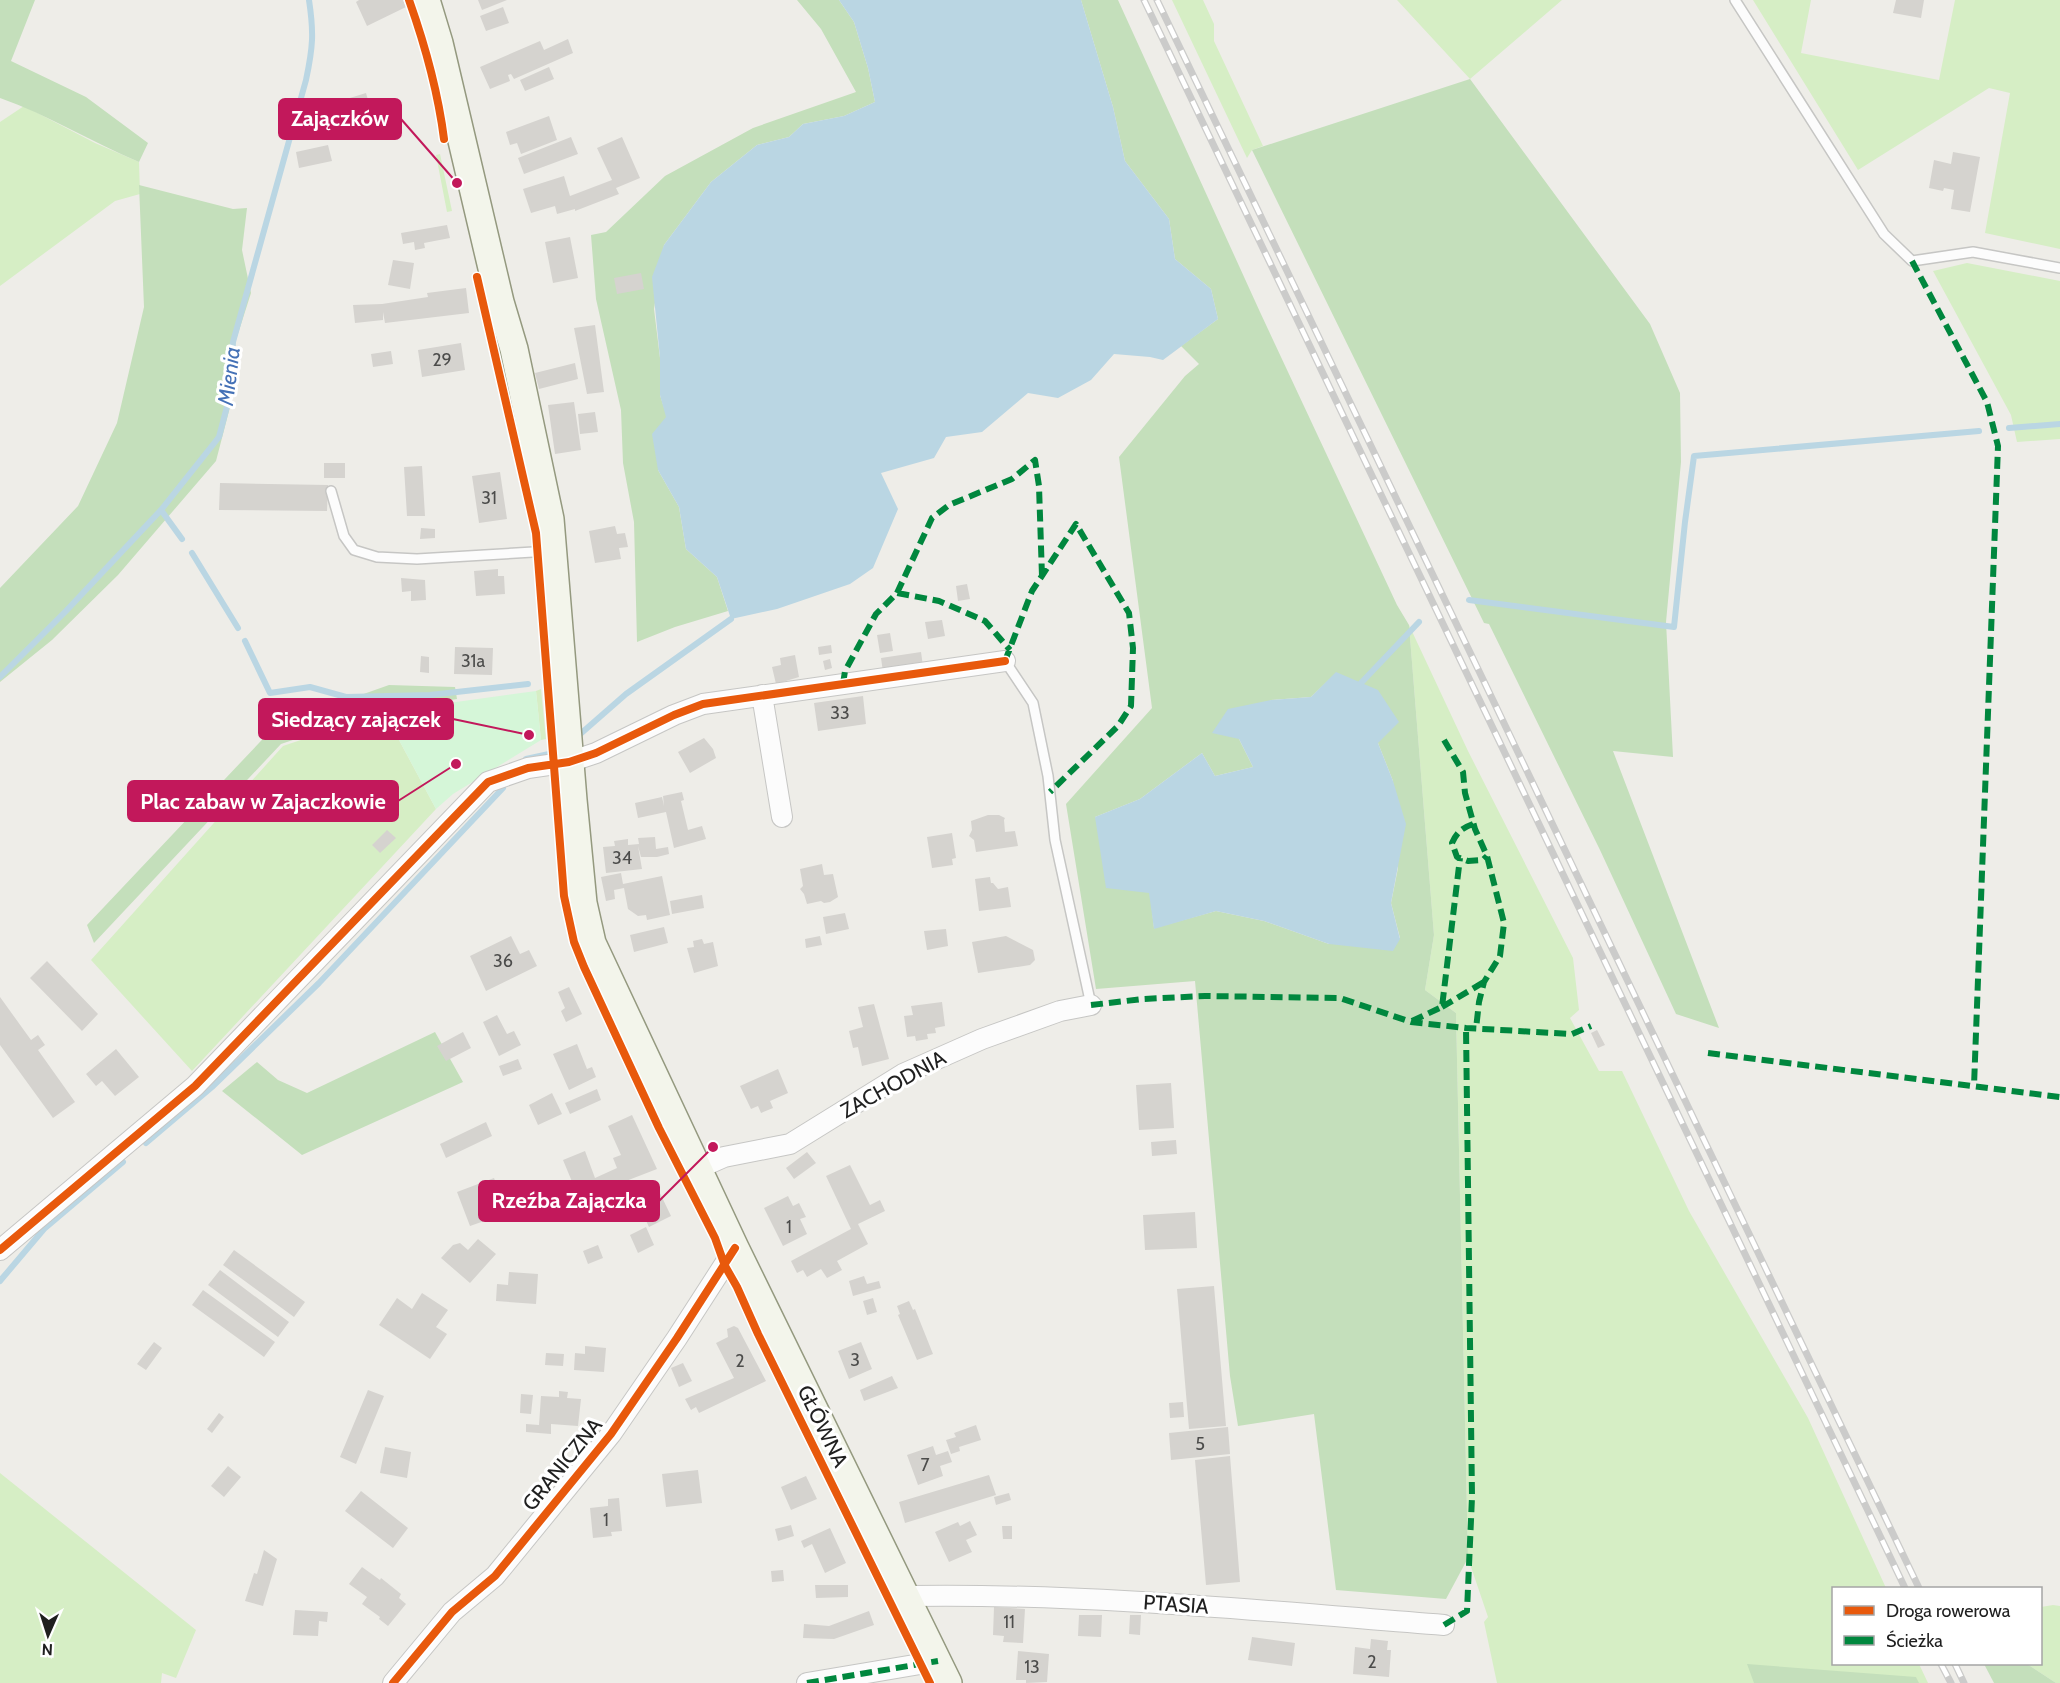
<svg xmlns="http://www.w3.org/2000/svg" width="2060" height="1683" viewBox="0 0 2060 1683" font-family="Cabin,sans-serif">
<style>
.grass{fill:#d6eec5}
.forest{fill:#c4dfbb;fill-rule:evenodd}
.park{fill:#d5f6d8}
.water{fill:#bad6e3}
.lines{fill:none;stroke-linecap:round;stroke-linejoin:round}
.stream{stroke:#bad6e3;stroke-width:6}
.building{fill:#d5d3cf}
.lane-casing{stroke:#c6c6c4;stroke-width:12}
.street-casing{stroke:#c6c6c4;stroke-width:22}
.secondary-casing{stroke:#94997f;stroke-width:30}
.lane{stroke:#fcfcfc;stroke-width:9}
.street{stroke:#fcfcfc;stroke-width:20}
.secondary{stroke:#f3f5eb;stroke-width:27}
.rail-casing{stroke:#cbcbca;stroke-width:7}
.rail{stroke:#fff;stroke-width:4.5;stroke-dasharray:14;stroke-linecap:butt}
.quiet{stroke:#00873e;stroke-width:6;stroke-dasharray:12 6;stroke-linecap:butt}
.cycleway-casing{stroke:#fff;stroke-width:11}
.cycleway{stroke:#e8590c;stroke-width:8}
.labels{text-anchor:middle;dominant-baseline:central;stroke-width:6;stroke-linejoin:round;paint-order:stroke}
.number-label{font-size:18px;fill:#4c4c4b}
.street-label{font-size:21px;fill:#1f1f1f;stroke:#fff}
.water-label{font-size:22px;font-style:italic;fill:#4471b6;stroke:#fff}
.leader{fill:none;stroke:#c2185b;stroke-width:2}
.callout-dot{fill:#c2185b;stroke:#fff;stroke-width:2}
.callout{fill:#c2185b;stroke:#c2185b;stroke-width:2}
.callout-label{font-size:22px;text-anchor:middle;font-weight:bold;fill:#fff}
</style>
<rect width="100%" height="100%" fill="#eeede8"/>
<path class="grass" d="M1172 0H1203L1214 24V41L1263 146 1252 150 1247 158Z
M1397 0H1562L1470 79Z
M1753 0H1811L1801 53 1939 80 1955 0H2060V249L1985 233 2010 93 1989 88 1858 170Z
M24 106 95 143 139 162 140 194 115 201 0 286V122Z
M440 154 452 211 447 212 436 155Z
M1967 263 2060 281V439L2017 442 2011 415 1933 271Z
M1409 625 1468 751 1573 958 1579 1010 1570 1018 1599 1071H1622L1689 1211 1808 1418 1886 1588H1834V1664H1919L1928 1683H1497L1484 1622 1488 1617 1468 1558 1456 1013 1425 990 1434 935Z
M541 689 546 739 541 740 536 691Z
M384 712 436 809 192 1071 91 960 283 746Z
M0 1473 196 1630 176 1678 162 1673 161 1683H0Z
M2053 1605 2060 1606V1683H2056L2027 1664H2040L2041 1607Z"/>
<path class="forest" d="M0 0H35L11 61 86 97 148 143 139 162C92 142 48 115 0 98Z
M797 0H839L854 22 868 68 875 102 844 116 803 124 789 137 757 145 711 182 664 245 654 309 660 358V395L667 417 658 470 679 507 686 549 717 577 728 611 675 627 637 642 634 522 623 463 621 410 596 299 591 235 606 232 665 176 753 128 856 92 821 29Z
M1081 0H1118L1260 312 1397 605 1409 625 1434 935 1425 990 1456 1013 1468 1558 1446 1599 1336 1590 1314 1414 1238 1426 1230 1376 1195 981 1096 989 1066 804 1152 708 1119 457 1185 376 1199 364 1181 346 1218 319 1211 289 1175 259 1169 219 1125 161 1113 107ZM1336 673 1378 743 1393 781 1398 868 1391 903 1400 938 1329 944 1264 921 1216 911 1154 928 1150 893 1095 817 1140 799 1202 753 1215 776 1253 767 1239 739 1271 700 1311 697Z
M1470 79 1650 324 1680 393 1681 462 1666 622 1673 757 1613 751 1719 1028 1676 1014 1600 850 1489 624 1484 623 1252 150Z
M139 185 233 209 247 208 242 250 251 293 235 343 236 384 216 461 118 575 52 640 0 682V588L78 506 117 423 144 307Z
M389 685 455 687 457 699 395 709 427 788 385 709 281 744 94 943 87 925 276 725Z
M435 1032 463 1082 302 1155 222 1091 257 1062 278 1080 307 1093Z
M1747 1664 1916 1677 1919 1683H1754Z
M1984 1664H2027L2056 1683H1994Z"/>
<path class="park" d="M536 691 541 740 453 794 436 809 384 712Z"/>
<path class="water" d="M839 0H1081L1113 107 1125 161 1169 219 1175 259 1211 289 1218 319 1163 360 1150 357 1114 354 1091 380 1058 398 1028 393 982 432 946 437 934 458 881 473 898 509 873 568 850 584 777 609 731 619 717 577 686 549 679 507 658 470 652 434 666 417 660 395V358L652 277 664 245 711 182 757 145 789 137 803 124 844 116 875 102 868 68 854 22Z
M1336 672 1378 690 1399 722 1378 743 1393 781 1406 824 1391 903 1400 939 1393 951 1329 944 1264 921 1216 911 1154 929 1149 893 1106 888 1095 817 1140 799 1202 753 1215 776 1253 767 1239 739 1212 733 1228 709 1271 700 1311 697Z"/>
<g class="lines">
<path class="stream" d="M2009 428 2060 424
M161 510 182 539
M192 553 238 628
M1469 600 1674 627 1685 522 1694 456 1979 431
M245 641 270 693 310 687 346 697 430 695 528 684
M0 677 66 611 161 510 219 437 230 395 233 342 306 80C313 47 314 33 309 0
M1361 683 1419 622
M578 736 626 694 731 619
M526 759 549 754
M146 1143 212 1087 319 983 503 788
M0 1281 44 1229 123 1162"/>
</g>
<path class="building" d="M359 0H403L406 7 367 26 356 2Z
M478 0H507L482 10Z
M1896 0H1924L1921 18 1893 13Z
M503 7 509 23 486 31 480 16Z
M568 39 573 53 514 79 511 74 508 75 510 81 490 89 480 67 540 41 544 50Z
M549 67 554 79 525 91 520 80Z
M366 93 377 131 351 138 340 101Z
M549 116 557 140 521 154 517 143 510 145 506 132Z
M571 137 578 154 524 174 518 158Z
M622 137 640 178 616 188 619 194 575 211V209L557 214 555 206 531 213 523 189 564 176 570 196 612 180 597 148Z
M328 145 332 161 299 168 296 152Z
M1953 152 1980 157 1970 212 1951 209 1954 190 1944 188 1943 191 1929 188 1934 160 1951 164Z
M447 225 450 238 424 243 425 248 415 250 414 242 403 244 401 233Z
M570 237 578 278 553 283 545 242Z
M393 260 414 263 410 289 388 285Z
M641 273 644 289 617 294 614 278Z
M466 288 469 313 385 323 383 312V320L355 323 353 305 382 304 428 297 427 293Z
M595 325 604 392 587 394 574 328Z
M461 343 465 370 422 377 418 350Z
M391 351 393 364 373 367 371 354Z
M575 363 578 379 539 389 535 373Z
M574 402 581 450 555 454 548 405Z
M595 412 598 432 580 434 578 414Z
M324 463H345V478H324Z
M422 466 425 516H407L404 467Z
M500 472 507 519 479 523 472 476Z
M220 483 328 485 327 511 219 510Z
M615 526 617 534 625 533 628 547 619 548 621 559 595 563 589 531Z
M421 528 435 529V538L420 539Z
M498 569V576H504L505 594 476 596 474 571Z
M401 578 425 580 426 600 411 601V591L402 592Z
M967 584 970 599 958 601 956 586Z
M942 620 945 636 928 639 925 622Z
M890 633 893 651 880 653 877 635Z
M831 645 832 653 819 655 818 647Z
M455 647 493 648 492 675 454 674Z
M921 652 923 666 883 672 881 658Z
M795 655 799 677 776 684 772 667 781 665 780 658Z
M421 656 429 657V673L420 672Z
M830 659 832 668 825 670 823 661Z
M863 696 866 724 818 731 814 703Z
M704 738 713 749 716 758 690 773 678 752Z
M682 792 684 800 681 801 688 830 702 826 706 839 674 848 666 812 638 818 635 803 662 797 664 806 663 796Z
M988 815H999L1005 818 1004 820 1005 832 1015 831 1018 846 976 852 974 840 969 836 972 830 971 821Z
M387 830 396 838 380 853 372 845Z
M952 833 956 858 952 859 953 865 932 868 927 837Z
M655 837 656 849 668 847 669 854 657 857H641L638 846 642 869 606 873 603 847 615 846 614 841 628 839V845L639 844 638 838Z
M822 864 824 875 833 874 838 897 830 902 824 903 821 901 807 904 804 894 800 889 803 886 800 869Z
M621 873 623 884 662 876 670 915 647 920 646 915 638 916 628 909 624 888 614 890 615 899 606 901 601 877Z
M990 877 991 883H993L998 889 1008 887 1011 907 979 911 975 879Z
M702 895 704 908 672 914 670 901Z
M845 913 849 929 826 934 823 917Z
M664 927 668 943 634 952 630 935Z
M946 929 948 946 927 950 924 931Z
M511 936 520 954 529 950 537 966 486 991 470 956Z
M820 936 822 945 806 948 805 939Z
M1006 936 1033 950 1035 960 1030 965 978 973 972 942Z
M702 939 704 944 713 942 718 966 694 973 687 948 694 947 693 941Z
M47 961 98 1014 82 1031 30 978Z
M569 987 582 1014 566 1022 561 1011 565 1008 558 992Z
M0 997 31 1040 38 1035 45 1045 38 1050 75 1102 53 1118 0 1045Z
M942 1002 945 1026 935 1028 936 1033 927 1034 928 1039 916 1041 915 1036 907 1037 904 1016 913 1015 911 1006Z
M874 1004 889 1059 862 1066 858 1047 853 1048 849 1031 863 1027 858 1007Z
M497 1015 507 1034 514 1031 521 1045 499 1056 483 1022Z
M1597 1030 1605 1045 1598 1048 1591 1033Z
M463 1032 471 1048 446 1061 437 1046Z
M577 1044 587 1069 592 1067 596 1077 569 1090 553 1054Z
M116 1049 139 1077 115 1096 102 1081 96 1086 86 1074Z
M518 1059 522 1069 503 1076 499 1066Z
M778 1069 788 1093 770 1101 773 1108 761 1113 758 1106 751 1109 740 1086Z
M1171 1083 1174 1128 1139 1130 1136 1085Z
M597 1089 601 1100 570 1114 565 1103Z
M552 1093 562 1114 538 1125 529 1105Z
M632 1115 657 1169 626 1181 631 1193 616 1199 611 1187 563 1204 557 1191 573 1184 563 1160 585 1151 595 1178 617 1168 613 1158 621 1155 608 1126Z
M486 1122 492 1136 446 1158 440 1144Z
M1176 1140 1177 1154 1152 1156 1151 1142Z
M807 1152 816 1163 794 1179 786 1168Z
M850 1165 870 1205 880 1200 885 1211 858 1224 868 1244 837 1261 842 1270 827 1278 821 1269 807 1277 803 1270 797 1273 791 1261 851 1229 826 1176Z
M494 1178 507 1213 470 1226 457 1192Z
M658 1189 671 1216 649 1227 636 1200Z
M788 1196 793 1206 799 1203 806 1217 800 1219 807 1234 783 1246 764 1208Z
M1195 1212 1197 1248 1145 1250 1143 1215Z
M646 1227 654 1245 638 1253 630 1235Z
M478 1239 496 1254 470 1283 441 1258 453 1245 460 1243 468 1250Z
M598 1245 603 1258 588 1264 583 1251Z
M234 1250 305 1302 294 1317 223 1265Z
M220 1270 289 1322 278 1337 208 1285Z
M509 1272 538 1274 536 1304 496 1301 497 1284 508 1285Z
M864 1276 867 1284 879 1281 881 1288 853 1296 849 1281Z
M1214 1286 1226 1426 1189 1429 1177 1289Z
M203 1290 275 1342 264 1357 192 1305Z
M422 1293 448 1310 436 1327 447 1334 430 1359 379 1325 397 1298 412 1309Z
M873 1298 877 1312 867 1315 863 1301Z
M909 1301 913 1310 915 1309 933 1354 917 1360 898 1315 900 1314 897 1306Z
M734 1326 738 1328 766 1381 699 1413 696 1407 691 1410 685 1399 734 1378 716 1343 728 1337 727 1329Z
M154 1342 162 1348 146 1370 137 1364Z
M861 1342 872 1369 849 1379 838 1351Z
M585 1346 606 1348 604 1372 574 1370 575 1353 585 1354Z
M546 1353 564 1354 563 1366 545 1365Z
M683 1363 692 1381 679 1387 671 1368Z
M892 1376 898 1388 864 1401 860 1390Z
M368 1390 384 1396 356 1464 340 1457Z
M559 1391 568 1392 567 1398 581 1399 578 1426 551 1424V1434L526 1432V1424L539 1425 541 1396 559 1397Z
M521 1394 533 1395 531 1414 520 1413Z
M1183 1402 1184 1417 1170 1418 1169 1403Z
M219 1413 224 1417 212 1433 207 1429Z
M976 1425 981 1440 959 1447 960 1451 951 1454 946 1440 956 1437 954 1433Z
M1228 1427 1230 1454 1171 1460 1169 1433Z
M933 1446 936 1455 948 1451 952 1462 940 1466 943 1476 918 1485 907 1455Z
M385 1447 411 1452 407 1478 380 1473Z
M1230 1456 1240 1582 1206 1585 1195 1460Z
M228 1466 241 1477 224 1497 211 1486Z
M698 1470 702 1503 666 1507 662 1474Z
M989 1475 996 1495 905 1523 899 1502Z
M806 1476 817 1499 791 1510 781 1487Z
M361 1491 408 1528 393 1548 345 1511Z
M1009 1493 1011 1500 996 1505 994 1497Z
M619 1498 622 1531 611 1532 612 1536 593 1538 590 1508 608 1506V1499Z
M970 1521 977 1535 966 1540 972 1552 949 1562 935 1532 958 1522 960 1526Z
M791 1525 794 1536 778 1541 775 1529Z
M1002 1526H1012V1539H1003Z
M830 1528 846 1563 825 1573 812 1544 804 1548 801 1541Z
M264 1550 277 1559 263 1606 245 1601 254 1573 257 1574Z
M362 1567 380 1580 381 1578 401 1594 399 1598 406 1604 388 1626 379 1619 380 1617 362 1604 367 1597 349 1584Z
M783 1570 784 1581 772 1582 771 1571Z
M815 1585H848V1597L816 1598Z
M994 1607 1025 1609 1023 1643 1003 1642 1004 1636 993 1635Z
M295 1610 328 1612 327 1622 319 1621 318 1636 293 1635Z
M869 1611 874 1625 834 1639 803 1638 804 1624 829 1626Z
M1079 1615H1102L1101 1637 1078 1636Z
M1130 1615H1141L1140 1635 1129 1634Z
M1252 1637 1295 1643 1292 1666 1248 1660Z
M1371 1639 1388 1641 1387 1650H1391L1389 1677 1353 1674 1355 1647 1370 1649Z
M1018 1651 1049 1654 1047 1682 1026 1683V1680H1016Z"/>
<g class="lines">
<defs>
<path id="lane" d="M1735 0 1884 234 1912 261 1973 252 2060 268
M331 491 344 536 354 550 377 557 417 559 550 551
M1005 661 1033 703 1048 776 1055 840 1091 1005"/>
<path id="street" d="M762 695 782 817
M699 1168 724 1157 790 1144 903 1074 982 1039 1060 1011 1091 1005
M0 1250 195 1086 488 782 528 768 569 762 596 753 674 715 703 704 1005 661
M907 1596C1086 1593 1265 1611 1444 1625
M393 1683 452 1612 495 1576 611 1434 677 1338 735 1248
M807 1683 938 1661"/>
<path id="secondary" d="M426 0 439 43 500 302 514 349 550 519 573 800 583 903 592 943 735 1248 948 1683"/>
</defs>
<use href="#lane" class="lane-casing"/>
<use href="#street" class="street-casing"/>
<use href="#secondary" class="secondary-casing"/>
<use href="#lane" class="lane"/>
<use href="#street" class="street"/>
<use href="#secondary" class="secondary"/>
<defs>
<path id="rail" d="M1144 0 1905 1588
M1157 0 1919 1588
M1941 1664 1951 1683
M1955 1664 1964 1683"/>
</defs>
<use href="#rail" class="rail-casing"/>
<use href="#rail" class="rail"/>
<path class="quiet" d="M1912 261 1987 402 1998 446 1974 1086
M897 593 932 518 949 505 1012 479 1035 460 1039 486 1042 576
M1005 661 1032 591 1076 524 1129 613 1133 648 1131 706 1118 726 1050 792
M843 684 845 671 876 614 897 593 939 601 985 621 1010 650
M1444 740 1463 772 1465 793 1475 829 1487 856 1504 923 1500 956 1484 982 1479 1002 1476 1029
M1473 824C1462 828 1457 832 1452 843L1457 857 1468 861 1483 860 1487 856
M1091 1005 1143 999 1205 996 1340 998 1411 1022 1466 1028 1572 1034 1591 1026
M1442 1007 1484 982
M1412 1021 1442 1007 1460 858
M1708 1053 2060 1097
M1444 1625 1467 1611 1472 1497 1466 1028
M807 1683 938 1661"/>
<defs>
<path id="cycleway" d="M409 0C425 45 438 92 444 139
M477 277 536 533 564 896 574 942 584 967 659 1128 715 1238 725 1266 737 1287 758 1334 930 1683
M0 1250 195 1086 488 782 528 768 569 762 596 753 674 715 703 704 1005 661
M393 1683 452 1612 495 1576 611 1434 677 1338 735 1248"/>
</defs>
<use href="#cycleway" class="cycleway-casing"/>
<use href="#cycleway" class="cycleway"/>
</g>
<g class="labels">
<g class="number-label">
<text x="442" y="360">29</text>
<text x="489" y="498">31</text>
<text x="473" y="661">31a</text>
<text x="840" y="713">33</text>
<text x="622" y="858">34</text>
<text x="503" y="961">36</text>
<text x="789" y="1227">1</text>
<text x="855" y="1360">3</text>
<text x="740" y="1361">2</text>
<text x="1200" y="1444">5</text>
<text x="925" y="1465">7</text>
<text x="606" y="1520">1</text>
<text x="1009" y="1622">11</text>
<text x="1372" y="1662">2</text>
<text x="1032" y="1667">13</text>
</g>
<g class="street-label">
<text transform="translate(893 1084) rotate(-29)">ZACHODNIA</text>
<text transform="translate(823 1426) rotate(64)">GŁÓWNA</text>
<text transform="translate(562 1464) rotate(-51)">GRANICZNA</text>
<text transform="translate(1176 1604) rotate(4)">PTASIA</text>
</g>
<g class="water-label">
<text transform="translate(229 376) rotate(-83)">Mienia</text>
</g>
</g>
<path class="leader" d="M457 183L401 119M529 735L453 719M456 764L398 801M713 1147L659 1201"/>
<g class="callout-dot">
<circle cx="457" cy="183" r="6"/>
<circle cx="529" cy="735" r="6"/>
<circle cx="456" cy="764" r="6"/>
<circle cx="713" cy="1147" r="6"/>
</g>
<g class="callout">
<rect x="279" y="99" width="122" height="40" rx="6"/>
<rect x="259" y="699" width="194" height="40" rx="6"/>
<rect x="128" y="781" width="270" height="40" rx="6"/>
<rect x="479" y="1181" width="180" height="40" rx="6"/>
</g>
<g class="callout-label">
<text x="340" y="126">Zajączków</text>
<text x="356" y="727">Siedzący zajączek</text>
<text x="263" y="809">Plac zabaw w Zajaczkowie</text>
<text x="569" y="1208">Rzeźba Zajączka</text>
</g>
<rect x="1832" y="1587" width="210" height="78" fill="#ffffff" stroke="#a5a5a5" stroke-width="1.5"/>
<rect x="1844" y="1606" width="30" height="9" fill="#e8590c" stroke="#a5a5a5" stroke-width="1.5"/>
<text x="1886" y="1617" font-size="18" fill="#1f1f1f">Droga rowerowa</text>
<rect x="1844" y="1636" width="30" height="9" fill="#00873e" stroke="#a5a5a5" stroke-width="1.5"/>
<text x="1886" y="1647" font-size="18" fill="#1f1f1f">Ścieżka</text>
<g transform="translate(48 1635) rotate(183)" stroke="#ffffff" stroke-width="4.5" paint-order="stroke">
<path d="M0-4.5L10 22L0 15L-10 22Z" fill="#1f1f1f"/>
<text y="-9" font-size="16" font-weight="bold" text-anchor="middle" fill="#1f1f1f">N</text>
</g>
</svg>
